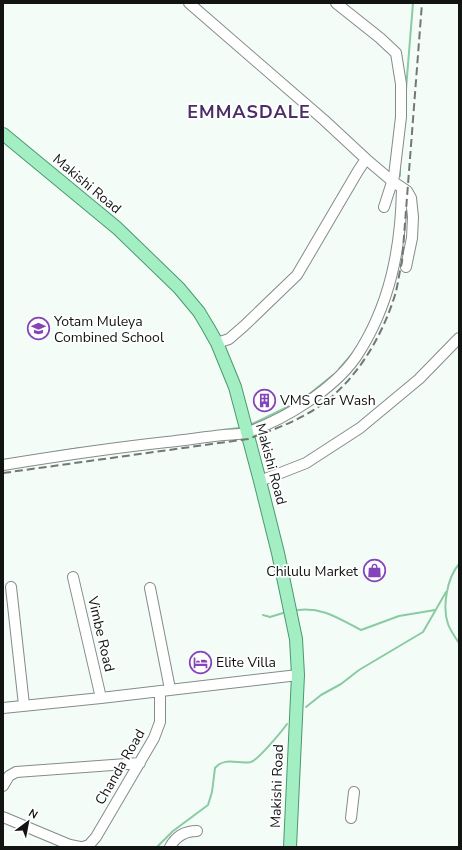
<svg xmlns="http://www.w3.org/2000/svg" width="462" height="850" viewBox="0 0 462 850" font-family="'Nunito Sans',sans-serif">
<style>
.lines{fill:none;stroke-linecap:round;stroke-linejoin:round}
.stream{stroke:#89cba2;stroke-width:2}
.minor-casing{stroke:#858c87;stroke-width:12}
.major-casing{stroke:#4a9a6c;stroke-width:14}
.minor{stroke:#fff;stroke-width:10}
.major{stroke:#a4eec4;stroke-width:12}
.rail{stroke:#737875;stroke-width:2;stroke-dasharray:8 4;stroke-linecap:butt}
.labels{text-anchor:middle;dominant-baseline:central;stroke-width:3.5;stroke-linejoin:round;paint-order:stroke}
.street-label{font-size:14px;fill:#111412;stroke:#fff}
.poi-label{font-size:14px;fill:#111412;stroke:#fff;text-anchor:start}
.district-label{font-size:18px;font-weight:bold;letter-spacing:1px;fill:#4c2d67;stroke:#fff}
</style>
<rect width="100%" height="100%" fill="#f4fcf7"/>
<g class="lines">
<path class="stream" d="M406 89 413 3
M400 176V167
M339 369 353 353
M252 424 302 400 333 375
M223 430 238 428
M55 452 80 448
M459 564C447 578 442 607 448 624 450 630 455 637 459 643
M298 610C323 607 339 619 361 630L399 616 435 610
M263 615 270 617 283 613
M306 707 321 695 341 684 359 670 423 632 446 592
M157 847 173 831 208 805 212 792 215 768C225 756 239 765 251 762 258 760 282 731 287 724"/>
<defs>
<path id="minor" d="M189 3 324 120 366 159 392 181 407 191 411 198 413 217 412 238 406 267
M336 3 380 38 396 53 401 84V117L394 176 384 207
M217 343 229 339 244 326 297 275 358 171 366 159
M3 465C58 456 112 448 167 442 186 440 205 437 224 435 232 434 241 435 248 432 285 419 333 390 356 357 390 306 401 248 402 188
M260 481 306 463 360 428 419 379 459 338
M73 577 101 698
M11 587 24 705
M150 588 170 689
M3 708 101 698 298 675
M3 786 9 776 16 772 140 763
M3 817 70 845 80 847
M351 818 354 792
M83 847 89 845 96 837 154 738 160 722V691
M170 847C176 836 185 831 197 831"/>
<path id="major" d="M3 134 117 228 179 288 199 312 208 327 217 343 235 387 260 481 278 553 296 639 298 675 290 847"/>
</defs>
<use href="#minor" class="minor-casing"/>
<use href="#major" class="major-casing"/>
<use href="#minor" class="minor"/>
<use href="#major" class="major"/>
<path class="rail" d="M3 473 248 439C267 432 287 425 305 415 350 391 380 343 395 295 398 285 399 273 402 262L422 3"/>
</g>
<defs>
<symbol id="school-ring" viewBox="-11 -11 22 22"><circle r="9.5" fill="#fff" stroke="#8545ba" stroke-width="1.5"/><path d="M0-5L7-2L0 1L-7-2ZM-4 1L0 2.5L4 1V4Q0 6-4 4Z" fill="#8545ba"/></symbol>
<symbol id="building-ring" viewBox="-11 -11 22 22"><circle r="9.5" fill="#fff" stroke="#8545ba" stroke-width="1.5"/><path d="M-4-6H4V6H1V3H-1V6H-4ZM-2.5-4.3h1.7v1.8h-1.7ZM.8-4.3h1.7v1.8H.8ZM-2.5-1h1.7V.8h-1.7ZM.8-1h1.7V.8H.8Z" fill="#8545ba"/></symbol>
<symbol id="shop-ring" viewBox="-11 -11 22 22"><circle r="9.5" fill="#fff" stroke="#8545ba" stroke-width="1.5"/><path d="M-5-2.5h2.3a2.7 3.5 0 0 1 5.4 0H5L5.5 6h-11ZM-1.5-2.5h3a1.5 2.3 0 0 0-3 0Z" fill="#8545ba"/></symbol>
<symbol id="hotel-ring" viewBox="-11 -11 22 22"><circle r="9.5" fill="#fff" stroke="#8545ba" stroke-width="1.5"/><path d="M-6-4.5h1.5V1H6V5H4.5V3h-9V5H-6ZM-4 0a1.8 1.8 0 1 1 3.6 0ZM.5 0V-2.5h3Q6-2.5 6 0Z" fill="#8545ba"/></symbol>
</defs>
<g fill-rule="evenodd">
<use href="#school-ring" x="26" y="316" width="25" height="25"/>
<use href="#building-ring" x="252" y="388" width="25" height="25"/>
<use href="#shop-ring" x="362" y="558" width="25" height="25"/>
<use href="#hotel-ring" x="188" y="650" width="25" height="25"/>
</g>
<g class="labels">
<g class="street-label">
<text transform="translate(87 184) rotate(40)">Makishi Road</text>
<text transform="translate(271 464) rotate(75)">Makishi Road</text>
<text transform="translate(101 634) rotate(77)">Vimbe Road</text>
<text transform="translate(120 767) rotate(-60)">Chanda Road</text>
<text transform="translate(277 786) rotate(-88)">Makishi Road</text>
</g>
<g class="poi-label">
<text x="54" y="321">Yotam Muleya<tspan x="54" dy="16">Combined School</tspan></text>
<text x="280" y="400">VMS Car Wash</text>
<text x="358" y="571" text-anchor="end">Chilulu Market</text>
<text x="216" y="662">Elite Villa</text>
</g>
<g class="district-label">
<text x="249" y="112">EMMASDALE</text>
</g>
</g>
<rect width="462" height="850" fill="none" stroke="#111412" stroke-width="8"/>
<g transform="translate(28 822) rotate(32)" stroke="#ffffff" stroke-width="3" paint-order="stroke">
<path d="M0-3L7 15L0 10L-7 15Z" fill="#111412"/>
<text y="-6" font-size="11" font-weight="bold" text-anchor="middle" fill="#111412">N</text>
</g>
</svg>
